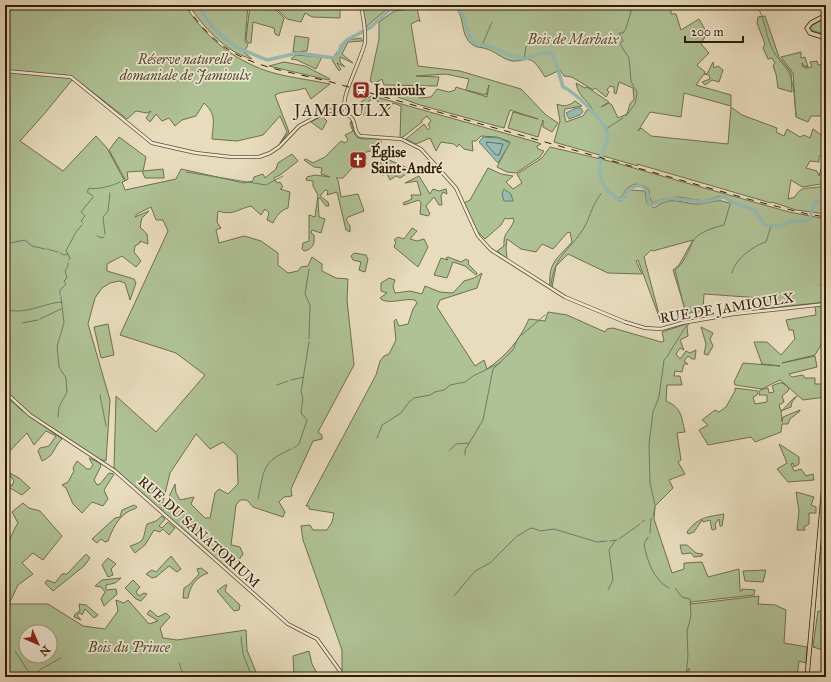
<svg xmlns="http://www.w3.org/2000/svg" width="831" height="682" viewBox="0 0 831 682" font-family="'IM FELL Great Primer',serif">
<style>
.green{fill:#afc296;stroke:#706f4d;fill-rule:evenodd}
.water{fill:#97bcb2;stroke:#6e7c6c}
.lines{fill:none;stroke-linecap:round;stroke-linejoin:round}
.shore{stroke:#646c5b;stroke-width:1}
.stream{stroke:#6e7c6c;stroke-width:1}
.river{stroke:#97bcb2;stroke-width:3.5}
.minor-casing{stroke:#5f4c32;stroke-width:4}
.major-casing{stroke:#311c04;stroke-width:5}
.minor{stroke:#f0e8d5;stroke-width:2.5}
.major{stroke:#e8dcbe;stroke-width:3.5}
.rail{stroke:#311c04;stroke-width:1;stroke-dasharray:7 7;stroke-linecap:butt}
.labels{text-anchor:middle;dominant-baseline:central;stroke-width:3.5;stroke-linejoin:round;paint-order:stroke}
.park-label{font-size:14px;font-style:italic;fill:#574e30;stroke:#f0e8d5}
.poi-label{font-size:14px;font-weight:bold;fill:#311c04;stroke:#f0e8d5;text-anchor:start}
.street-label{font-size:14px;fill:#311c04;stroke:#f0e8d5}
.quarter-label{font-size:16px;letter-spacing:1px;fill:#311c04;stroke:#f0e8d5}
</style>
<rect width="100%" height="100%" fill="#e8dcbe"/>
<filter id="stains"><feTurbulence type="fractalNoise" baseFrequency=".005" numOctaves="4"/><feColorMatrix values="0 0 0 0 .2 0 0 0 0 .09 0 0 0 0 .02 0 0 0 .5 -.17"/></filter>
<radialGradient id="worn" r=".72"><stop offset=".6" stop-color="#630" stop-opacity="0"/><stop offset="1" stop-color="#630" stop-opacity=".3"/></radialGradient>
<path class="green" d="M5 5H185C204 36 232 59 267 71 285 77 311 80 330 84L311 99 305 88C295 92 285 90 275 95L289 132 280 143 287 132 280 116 263 135 237 141 212 139C213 123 217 115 204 103L196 116 182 120 175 126 169 118 162 121 156 114 150 122 146 118 151 111 147 113 136 111 127 119 82 84 72 80 45 113 20 141 63 171 96 136 107 148 123 178 125 181 122 182 125 190 176 179 181 169 244 183 253 181 254 177 263 174 265 178 276 169 278 163 292 154 298 161 280 175 274 178 277 183 280 182 283 187 280 189 290 192 288 208C281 210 276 216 273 223L267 220 269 213 265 209 261 215 251 206C238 209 233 216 218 211L217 222 221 228 216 230 219 243 244 236 261 241 278 253V265L288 273 298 271 301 267 308 266 312 257 322 264V271L336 278 348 279 347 300 354 365 318 432 322 435V439L313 441 291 489 292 496 284 497 279 502 285 512 283 517 253 507 247 500H240L236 505 231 545 240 547 243 554 238 561 234 562 226 568 162 512 175 484 176 493 180 500 194 497 191 504 205 518H210L215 493 219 489 228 494 238 484 237 455 223 442 210 449 196 434 170 473 161 510 114 468 116 396 156 432 205 375 176 353 120 335 168 231 163 220H156L151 207 137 214 135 217 149 211 142 218 140 227 147 234 148 244 140 241V243L135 246 134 252 141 261 136 267 122 256 107 264V271L134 279 136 283 130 300 125 283 119 281 110 283 102 288 95 298 88 324 110 400 106 461 99 459 30 414 5 391Z
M189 5H248L245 41 248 45 244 52 252 59C227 53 202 26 189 5Z
M250 5H271L284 18 279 36 275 34 274 28 253 22 251 43H248L246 39Z
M273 5H348V8L340 9V18L312 17 305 13 301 22 287 19Z
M362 5H395L389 7 366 27Z
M452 5H682L681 9 671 8V14H676L681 30 699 19 707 33 701 44 709 53 697 65 705 72 704 74H707L713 62 714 68 718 66 723 70 719 82 712 80 705 85 702 82 710 79 709 75 704 74 696 85 731 95V106L684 93 681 117 650 112 638 131 641 128 651 136 728 144 731 107 742 115 777 128 776 132 784 136 787 129 800 137 804 135 810 138 813 129 824 137 823 155 819 156V162L810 161 806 168 817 171 819 176 821 169 823 181V156H826V214L796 210 772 202 771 203 637 164 638 166 554 142 560 121 557 104C564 107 569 106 575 101L582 106 565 109 564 114 566 122 583 116 587 110H593C585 97 579 98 576 83L585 88 587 87 609 102 601 107 609 103 612 105 618 118 627 114 630 104 634 99 633 88 619 82 616 94 614 93V87L610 86 607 90 609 92 606 97 595 88 593 90 572 77 564 76 560 70 545 77C542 72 538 66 534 62 528 57 522 61 516 61 505 62 497 52 487 49 482 47 477 48 473 45 458 35 467 14 452 5ZM791 180 802 187 821 184 822 186C811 190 801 184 795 197L788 199Z
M417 8 420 22 419 20 411 24 418 66 460 71 521 89 546 115 558 123 552 132 543 127V120L538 137 508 128 513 112 538 119 510 110 504 128 420 105 381 91 405 92 408 88 413 89 411 93 421 98 431 97 437 89 449 92 455 90 456 87 487 97 489 85 486 95 466 90 469 79 446 74 416 76 439 77 437 86 384 85 382 79 374 84 370 81 379 39V22L394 11Z
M765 16 779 57 791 72 792 92 778 88 776 74 773 66 775 63 772 58 768 59 763 48 765 44 757 23 758 17Z
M825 18 826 35 811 30V26Z
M295 36 309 38 307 51 293 52Z
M361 38 363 41 348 42 342 54 353 63 340 57V62L345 67 337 63 341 69 339 71 332 60 335 59 333 57 348 40Z
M801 52V58L805 57 808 67 804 66 802 63V66L806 68 812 67 810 62 817 61 818 65 826 64V116H811L808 122 796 117 793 73 781 57Z
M296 55 322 57 316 69 297 60 291 59Z
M284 62 305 66 330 79 328 80 269 66Z
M373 96 536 142 541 144 537 146 538 149 544 151 540 157 516 173 507 172 497 167 510 142 497 137 481 136 476 141H472L473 151 464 149 459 144 457 147 454 144 441 142 436 151 430 138 416 144 406 139 424 124 428 130 430 128 428 124 431 121 427 116 422 120V122L403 137 400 138 401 106 393 103 389 109 382 111 377 100H370L366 105 367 115H363L361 102 366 98Z
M322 116 327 121 322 130 311 122Z
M351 121C353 126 353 134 357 137 363 142 376 135 382 142L374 150 363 153 367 158 357 167H353L343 178H336L338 180 341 197 358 194 364 211 348 217 346 220 350 226V232L346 230 337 192 327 195 328 191 325 190 320 196 328 202 329 206H326L320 198 318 199 319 217 325 219 321 233 312 230 311 233 314 235C315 244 313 249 304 251L302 249 303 243 309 241V215L315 217 318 195 313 186V181L306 180 307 177 315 175 330 177 321 174 322 168 314 167 304 160 306 159 313 163 325 157 341 141 345 143 348 140 345 135 353 131 350 124Z
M119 137 146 157 143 171 163 169 164 178H145L142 171 127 172 128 179 126 181 109 150Z
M550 147 609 161 789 212 826 219V302L760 309 761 298 704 294 703 309 697 313 690 312 688 319 673 270 679 265 693 240 653 251 651 250 644 257 661 322 638 260 636 261 642 274 608 273 568 254 556 266 552 288 550 286C548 262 558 258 572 242L570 232 567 233 553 249 542 244 536 252 521 249 507 239 506 248 507 259 497 251 504 246C503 232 509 233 514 221L513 218 508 219 505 218 501 225 485 239 477 231 464 203 470 200 488 168 501 174 513 176 506 182 513 189 522 183 517 174 542 158ZM636 184 645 186 649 190V196L652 203 663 199 679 197 703 201 720 196 730 200 728 203C717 197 707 205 695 204 677 202 671 196 654 208L647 203 645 191 631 190 625 194V198L620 201 612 196 620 198C626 192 625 187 636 184Z
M380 156 412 170 400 178 396 176 390 180 387 174 382 175Z
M419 176 430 194 433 189 439 191 446 189 447 194 443 192 441 196 442 205H439L434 197 426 206 430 214 428 216 420 214 421 203 419 200 404 205 403 203 412 199 411 195H421L417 181 405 183Z
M412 228 417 231 410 239 417 241 424 239 428 247 418 267 394 247 396 242 394 240 398 237 404 239Z
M354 253 366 255 368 259 365 272 359 270 361 262 353 260 351 256Z
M448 257 461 262 466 259 469 261 468 264 477 273 476 275 465 266 453 262 447 278 434 275 441 258 448 260 446 258Z
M482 273 477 288 440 300 437 307 475 366 484 360 487 369C507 355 519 341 529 319L545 321 548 312 567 315 605 332 607 329 613 328 661 342 664 341 662 332 689 323 687 327 688 336 680 340 684 350 680 348 676 354 680 359 686 351 690 353 696 350 695 359H692L688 356 684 361 688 364H684L682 372 675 371 674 376H680L682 385H667L666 401C682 408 681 416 685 432L677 433 681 460 678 462 685 474 669 480 673 488 655 506 654 519 672 573 684 569V563L702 562 708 577 739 569 740 591H742V589L755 590 754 595 691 602V604L759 596 758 604 775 605 786 610 784 643 807 647 806 663 799 661 797 677H689V668L684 677H342V650L303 540 301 526 310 525 313 530H327L332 522 334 513 309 509V506H306L376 375 380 361 384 356 389 354 396 340 394 321 396 319 399 326 408 324 413 309 417 303 415 300C404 298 393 304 382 300L380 298 387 293 381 291V283L389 278 395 280 393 286 395 293 410 291 422 294 425 286 440 292 453 293 464 281 474 278Z
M826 305V328L823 329 826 345 822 343 815 355 782 363 815 356 817 367 789 374 792 377 803 375 805 378H815V384H826V397L803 400 780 380 762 389 735 385 734 382 743 363 780 366 762 364 754 342H767L781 355 795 339 793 330H789L786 320 816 315 815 306Z
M108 324 114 355 101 358 94 327Z
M701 327 713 333 710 339 713 346 708 355 704 354 706 344Z
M779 383H783L789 388 788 391 782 396 784 402 779 405 781 411C787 407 791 399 797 396L792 402 791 407 781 411 782 422 783 417 800 410V411L790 419 788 424H782L781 432 755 442 751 437 708 445 699 430 708 425 702 420 715 410 719 412 726 407 735 391V388L758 391 757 395 753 397 755 404 767 402V395H759L760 390 768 388 769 393 774 392 772 386Z
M5 395 20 409 62 439C53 447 56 455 42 461L38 451 40 448 49 446 56 436 46 431 34 445 27 433 5 456Z
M779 444 799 457V464L794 467 793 463 791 464 794 471 801 469 806 476 813 474 814 480 788 482 777 469 787 463Z
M89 458 100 463 101 466 94 480 97 485 100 484 109 473 114 474 104 490 108 499 103 506 92 502 82 513 73 504 66 488 62 485 68 482 74 471 73 468 77 461 87 469H90L93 465Z
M8 472 19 478 30 488 22 495 10 488 5 487V480L12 486 14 481Z
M796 492 814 497 811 505 816 507V513H809V524L804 527 805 530H797L799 511Z
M23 503 29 508 40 511 62 536 43 560 33 553 22 563 33 574 18 585 9 604H48L83 626 105 629 118 611 116 600 124 603 128 600 149 624 158 621 147 614 150 610 158 617 166 613 170 617 160 628 163 638 177 640 246 630 247 650 258 677H5V550C11 541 11 533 18 523L12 512ZM26 632H50V656H26Z
M134 505 137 507C134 510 133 509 129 511 118 517 112 530 108 541L105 542 101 539 97 543 92 539 115 518 120 517 122 510Z
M724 514 722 526H720L719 519 715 524 716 529 712 530 710 520 703 522 702 520 694 532 688 534 687 532C698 517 707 517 724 514Z
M162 516 165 519 159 526 162 528 168 522 175 528 169 535 163 529 160 532 154 530 145 545 135 553 130 546C146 541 142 540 147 524L156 521Z
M680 545H687L696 553 703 554 702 556 694 557 691 553 682 554Z
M86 554 90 558 84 566 53 591 45 583 47 580 55 583 62 574H67Z
M171 556 181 569 177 572 169 566 156 577 152 578 146 574 152 570 156 572Z
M108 558 116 564 111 569 113 575 108 577 102 565Z
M201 568 208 573C196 577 190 586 188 598H183L184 588 189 585 199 574 197 569Z
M766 570 763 582 745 581 743 571Z
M121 578 115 583 106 585V590L116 589 117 594 104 606 101 599 105 592 101 587 95 586 102 580Z
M133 580 140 587 136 592 139 596 144 593 147 594 141 601 136 599 125 588Z
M225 585H227L225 591 240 605 239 610 234 611 217 591Z
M79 604 86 605 98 615 94 618 85 609 82 615 80 613 77 615 81 620 74 617 75 614 80 611Z
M818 611 825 612 826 651 813 647H815L813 646Z
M309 651 312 664 319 677H294L293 656Z"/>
<path class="water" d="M576 108H581L583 112 580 115 569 119 566 113Z
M483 137 499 138 510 143 498 163 479 142Z
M504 189 511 194 513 201H504L502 194Z"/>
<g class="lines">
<path class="shore" d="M487 142 503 144 499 155H496L487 145Z"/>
<path class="stream" d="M415 5V6
M756 5C765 16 765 33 771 46 774 55 781 61 787 69 795 82 794 100 796 115
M482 45 492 22
M524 59 526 47 531 36
M626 116 635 104 637 93 631 81 629 58 620 44 623 41 619 33H623L626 28 633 5
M606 129 623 118
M186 172 266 185 283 176
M93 196 87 192 89 188C96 190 113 186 120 182
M83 223 81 221 85 216 81 212 93 197
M105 234 103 217 108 211 110 193
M97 236 102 238 104 237
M10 243 25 240 32 246 45 249
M47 249 58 252
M60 253 64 255 68 254
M69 260 70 258 66 251 76 232 82 225
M732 273C735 259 753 246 766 242L771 226
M551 285C554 254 573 249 586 224 591 214 593 203 601 194
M820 285 826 286
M60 295V290L66 284 64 281 67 278 65 271 68 266V263
M5 309C24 316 43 303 62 302
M40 319 61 309
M687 319 675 270C683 264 688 253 692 243 697 232 713 228 724 225L731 201
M22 323 38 320
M309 339 310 305 305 294 309 269
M668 355 686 326
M291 380 304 377
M277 385 288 381
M100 395 106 426
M58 417 59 407 67 392 66 378 59 367 57 346 64 323 61 297
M377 438 382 425 401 413 409 402 414 398 430 395 435 392 444 390 450 385 465 382 473 376 500 363
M294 448 299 444 307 420 301 413 303 398 301 392 309 342
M449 451 456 444 469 443
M465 455V450L483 420 493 369 513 350 518 338 545 315
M258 499C265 468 261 463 291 449
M655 505 650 483 649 444 653 412 659 397 664 360 668 356
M653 516 655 508
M642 522 645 520
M650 533 651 518
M648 537 644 544C647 560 653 580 669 588
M619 539 640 524
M610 541 617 540
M675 588 682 597 690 599 691 616 687 631 688 655 686 677
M608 590 613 580 609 550 615 541
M454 596 475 571 490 563 516 537 529 529 533 528 540 531 554 529 597 542 607 541
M241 637 243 654 252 677
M15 651 32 677
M179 663 184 677
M33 677 41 669 61 658"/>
<path class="river" d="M200 5 204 16 218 33 236 47 267 60 298 53 334 58 338 55 341 46 347 40 371 27 389 10 400 7 421 5
M454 5C469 15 463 33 476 44L489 46 512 56 524 59 543 53H551L556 63 563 87C575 92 607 123 608 136 608 142 604 148 602 154 596 174 600 186 617 199H623C625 190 640 179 647 191 648 194 648 199 649 203L651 205 670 198 703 202 724 197C744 211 752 200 764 225L779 226 793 221H806L810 218 815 202 826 200"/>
<defs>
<path id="minor" d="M361 5C363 17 366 29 365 42 362 59 339 99 345 111 346 115 351 116 353 120 356 126 354 132 360 136L401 139 421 149 456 188 478 236 491 250 565 297 625 322 645 328 661 329 682 323 734 314 826 304
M5 71 71 77 152 143 196 153 231 157H259L270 153 279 147 299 126 327 111 339 110
M343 108 340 109V112L343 113 345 112
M5 392 30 415 115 471 288 624 317 639 340 671 341 677"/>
<path id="major" d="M826 15 811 23 807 28 810 33 826 38
M807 677 826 462"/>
</defs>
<use href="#minor" class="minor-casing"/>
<use href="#major" class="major-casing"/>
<use href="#minor" class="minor"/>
<use href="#major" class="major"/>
<path class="rail" d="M186 5C225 66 267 66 331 82L759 202 807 214 826 217"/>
</g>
<defs>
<symbol id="station-square" viewBox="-11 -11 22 22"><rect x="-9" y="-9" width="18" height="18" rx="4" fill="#8f2418" stroke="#f0e8d5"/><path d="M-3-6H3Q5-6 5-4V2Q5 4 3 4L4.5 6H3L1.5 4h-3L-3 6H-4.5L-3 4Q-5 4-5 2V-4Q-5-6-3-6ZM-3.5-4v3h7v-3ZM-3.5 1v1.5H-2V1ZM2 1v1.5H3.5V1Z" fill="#fff"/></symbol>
<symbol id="church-square" viewBox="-11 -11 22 22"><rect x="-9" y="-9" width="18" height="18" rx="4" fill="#8f2418" stroke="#f0e8d5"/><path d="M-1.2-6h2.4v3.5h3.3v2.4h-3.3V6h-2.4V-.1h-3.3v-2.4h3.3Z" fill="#fff"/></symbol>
</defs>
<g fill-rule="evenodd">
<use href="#station-square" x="351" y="80" width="20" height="20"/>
<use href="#church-square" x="348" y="150" width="20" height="20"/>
</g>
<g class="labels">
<g class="park-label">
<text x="573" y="39">Bois de Marbaix</text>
<text x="185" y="59">Réserve naturelle<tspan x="185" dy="16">domaniale de Jamioulx</tspan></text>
<text x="129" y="647">Bois du Prince</text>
</g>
<g class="poi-label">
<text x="374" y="90">Jamioulx</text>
<text x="371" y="152">Église<tspan x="371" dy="16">Saint-André</tspan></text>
</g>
<g class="street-label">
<text transform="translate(727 308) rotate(-9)">RUE DE JAMIOULX</text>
<text transform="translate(199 532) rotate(42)">RUE DU SANATORIUM</text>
</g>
<g class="quarter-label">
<text x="343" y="110">JAMIOULX</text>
</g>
</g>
<rect width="831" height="682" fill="none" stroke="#e8dcbe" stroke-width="20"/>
<rect x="6" y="6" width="819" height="670" fill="none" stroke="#311c04" stroke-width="2"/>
<rect x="10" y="10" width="811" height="662" fill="none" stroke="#311c04"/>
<g transform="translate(38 644) rotate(135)"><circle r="19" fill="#f0e8d5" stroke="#a49681"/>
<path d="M0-3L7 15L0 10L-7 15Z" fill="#8f2418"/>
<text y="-6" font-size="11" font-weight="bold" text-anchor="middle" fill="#311c04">N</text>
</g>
<path d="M685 36v6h58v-6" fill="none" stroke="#311c04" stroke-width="2"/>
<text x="691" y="36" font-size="12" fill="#311c04" stroke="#f0e8d5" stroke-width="3" paint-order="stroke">200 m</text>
<rect width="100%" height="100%" filter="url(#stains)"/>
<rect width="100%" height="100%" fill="url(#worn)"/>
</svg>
